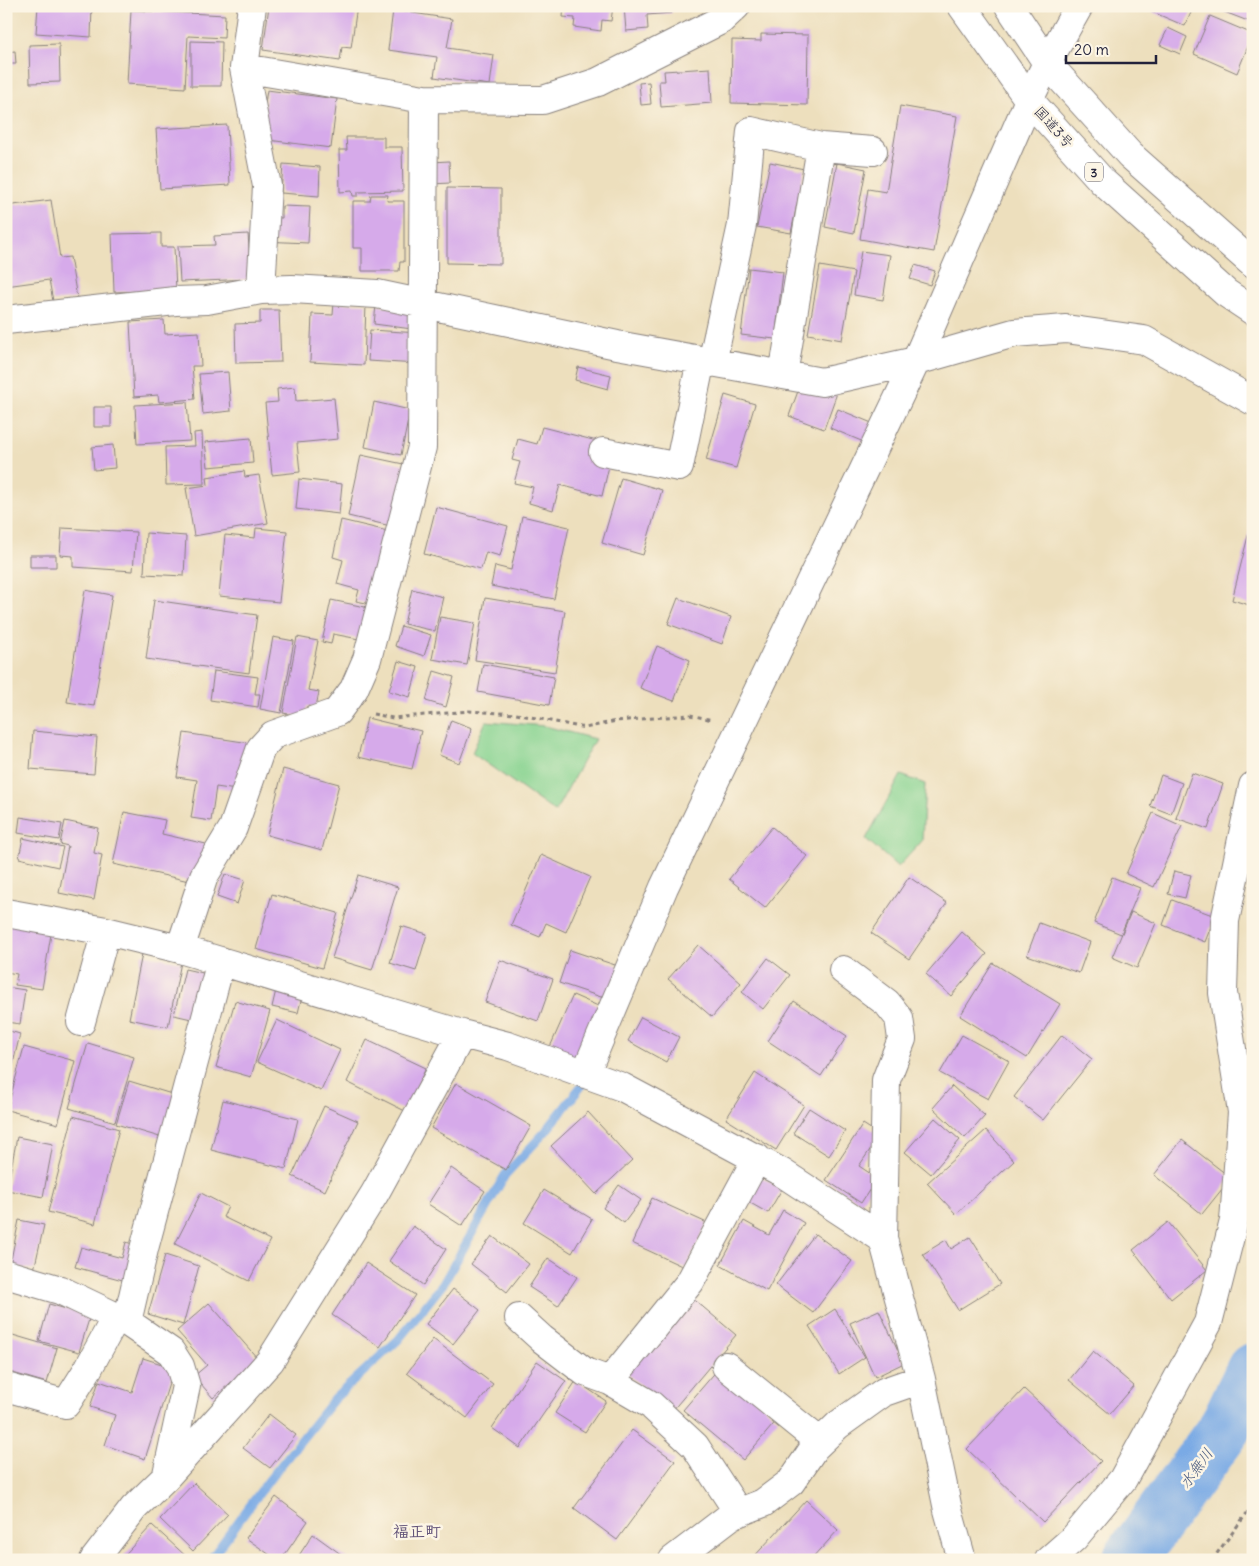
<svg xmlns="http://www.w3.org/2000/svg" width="1259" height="1566" viewBox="0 0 1259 1566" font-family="Delius,'Klee One',sans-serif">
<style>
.green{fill:#87d390;stroke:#547a66}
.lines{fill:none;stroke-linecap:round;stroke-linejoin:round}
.stream{stroke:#7aaae5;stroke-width:9}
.river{stroke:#7aaae5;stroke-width:54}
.building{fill:#d6aaea}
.minor-casing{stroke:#88807c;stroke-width:30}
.highway-casing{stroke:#88807c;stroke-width:30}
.path{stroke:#88807c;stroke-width:3;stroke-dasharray:4 4;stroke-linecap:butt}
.minor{stroke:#fff;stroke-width:28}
.highway{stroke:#fff;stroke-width:28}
.labels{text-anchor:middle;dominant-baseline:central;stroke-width:5;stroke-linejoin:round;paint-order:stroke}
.shield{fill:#fcf5e5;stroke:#63616e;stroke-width:1}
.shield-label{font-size:12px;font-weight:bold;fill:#22223b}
.street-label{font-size:14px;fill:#22223b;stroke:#fcf5e5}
.water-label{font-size:15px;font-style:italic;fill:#45587f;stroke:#fcf5e5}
.quarter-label{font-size:16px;font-weight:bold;fill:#615278;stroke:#fcf5e5}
</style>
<rect width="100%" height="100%" fill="#fcf5e5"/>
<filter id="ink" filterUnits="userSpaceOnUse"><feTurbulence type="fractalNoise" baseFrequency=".02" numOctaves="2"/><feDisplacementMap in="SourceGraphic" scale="10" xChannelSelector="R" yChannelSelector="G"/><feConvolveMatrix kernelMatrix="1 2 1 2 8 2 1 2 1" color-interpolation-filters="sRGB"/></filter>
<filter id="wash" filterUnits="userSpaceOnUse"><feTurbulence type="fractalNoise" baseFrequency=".0096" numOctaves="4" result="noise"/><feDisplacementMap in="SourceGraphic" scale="20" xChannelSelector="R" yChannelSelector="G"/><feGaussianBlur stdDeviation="1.12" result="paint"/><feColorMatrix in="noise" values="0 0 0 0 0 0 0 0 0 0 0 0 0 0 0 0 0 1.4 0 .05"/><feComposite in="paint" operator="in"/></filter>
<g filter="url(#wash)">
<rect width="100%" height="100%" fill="#eddfbd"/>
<path class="green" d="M486 721 545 726 595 739 555 812 472 753Z
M901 775 925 784 922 841 898 867 866 839Z"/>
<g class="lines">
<path class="stream" d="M210 1560 269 1480 334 1399 398 1340 443 1284 505 1175 546 1131 583 1084"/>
<path class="river" d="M1129 1560 1225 1428 1253 1370"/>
</g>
<g id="blocks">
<path class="building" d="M38 6H92L91 37 36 33Z
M269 6H357L351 48 342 47 340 61 263 50Z
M564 6H613L611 21 602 20 601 31 574 27 575 18 563 17Z
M624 6H671L672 13 647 15 648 29 626 31Z
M1149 6H1194L1185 26 1148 10Z
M1209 6H1253V23Z
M131 10 225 15 224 38 188 36 185 88 127 84Z
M393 10 452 19 447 48 494 55 490 85 434 77 437 57 388 50Z
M1210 16 1253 34 1237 73 1194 54Z
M1168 28 1187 37 1180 54 1160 45Z
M761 34 808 35 807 105 731 103 732 40 761 41Z
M191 41 222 42 221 86H191Z
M59 44 60 82 30 83 29 45Z
M15 51 16 64H6V52Z
M710 68 712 103 661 107 659 81H665L664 71Z
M649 82 651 104 641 105 639 83Z
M267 90 337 99 331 148 260 139Z
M900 106 957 116 934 252 860 239 868 189 886 192Z
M227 125 230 185 160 189 156 129Z
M346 137H384V147H402L403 191 358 192V196H353L352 191 340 192 339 150H347Z
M449 161 450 183 432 184V162Z
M770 162 804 169 791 233 757 227Z
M837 163 866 169 854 233 825 227Z
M283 164 320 167 319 196 281 193Z
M447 188 501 189V264L447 263Z
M371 195H388L387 201H404V262H400L399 271H362V248H353V201H370Z
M51 200 60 258 70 257 77 298 53 301 49 280 6 286V206Z
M282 206 310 207 308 243 262 241 263 217 282 218Z
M161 233V247H174L176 290 114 292 112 234Z
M248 234 251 279 180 282 178 246 215 245 214 236Z
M861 251 890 255 883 300 854 295Z
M915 265 935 271 930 285 910 279Z
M820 266 854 272 842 340 808 334Z
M749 268 783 272 775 339 741 335Z
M334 303 366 304 364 365 310 362 312 314 333 315Z
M376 305 414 311 412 329 374 324Z
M260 310H279L281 362 236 363 235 324 260 323Z
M164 320 165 334 199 332 201 366H192L195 399 159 402 158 395 134 397 130 322Z
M370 330 420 333 418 364 368 361Z
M578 367 611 375 608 389 575 380Z
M228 372 231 411 203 414 199 374Z
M802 380 837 393 824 429 789 416Z
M295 387 296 401 334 398 338 439 297 443 300 472 272 475 265 403 278 402 277 389Z
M725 395 755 404 736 468 706 460Z
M187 402 190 441 137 444 135 405Z
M374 402 410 410 401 455 365 447Z
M94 407H111V427H94Z
M838 409 879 426 871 445 830 428Z
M542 427 597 441 592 461 609 466 602 496 560 485 553 510 529 503 533 487 514 483 520 462 512 460 518 439 537 444Z
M202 432 204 484 166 485 165 447 195 446 194 433Z
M251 438 253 463 208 467 205 442Z
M113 445 115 468 94 470 92 447Z
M361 455 408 465 395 527 348 516Z
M244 471 245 477 259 475 268 523 194 536 186 488 208 485 207 477Z
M621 478 662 490 643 555 602 543Z
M299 479 342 484 339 514 296 509Z
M436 507 508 526 500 556 486 552 481 569 424 554Z
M522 516 569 527 554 599 491 586 495 566 511 570Z
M341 520 392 532 376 605 356 601 359 590 337 584 343 560 333 557Z
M62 528 136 532 133 571 73 567V556L60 555Z
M256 528 287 531 279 602 219 596 225 535 255 538Z
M1249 532 1253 533V606L1232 600Z
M146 533 186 536 184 576 144 574Z
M30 555H56V567H30Z
M412 589 443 597 435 631 404 624Z
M85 590 112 595 94 706 67 702Z
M485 598 565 611 555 672 475 660Z
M678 598 731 617 722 644 668 624Z
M154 600 257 615 249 673 146 659Z
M331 600 370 608 364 640 333 634 331 644 322 642Z
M440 617 475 623 467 665 432 659Z
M401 626 431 635 424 656 395 646Z
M273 637 294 641 281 713 260 709Z
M297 637 318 641 308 690 319 692 316 707 307 706 305 717 283 713Z
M657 646 690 660 674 701 640 688Z
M398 661 418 667 410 697 389 691Z
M483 664 554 677 549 705 478 692Z
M214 671 258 677 255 694H260L258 707 210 700Z
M434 671 454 677 446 707 426 701Z
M367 718 421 731 412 769 358 757Z
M451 720 472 728 459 763 439 755Z
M33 731 97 737 94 774 30 769Z
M184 733 250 743 243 791 216 787 211 821 191 818 197 780 177 777Z
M283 769 339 784 322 850 267 835Z
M1192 773 1223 784 1208 829 1176 818Z
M1161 775 1182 783 1171 814 1150 806Z
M124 812 165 820 162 834 206 844 198 883 113 864Z
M1153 813 1182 826 1154 887 1126 874Z
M20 817 62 824 59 840 18 833Z
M65 821 98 828 94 853 102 855 94 900 59 893 68 846 60 844Z
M772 827 807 856 765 908 729 879Z
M23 838 63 847 58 867 19 858Z
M541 855 590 877 566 932 546 923 540 937 511 925Z
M1174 871 1191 875 1185 898 1168 894Z
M225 874 245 880 237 904 217 897Z
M358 875 398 887 372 970 332 958Z
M909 877 947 903 909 959 871 933Z
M1112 877 1140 888 1121 934 1094 923Z
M272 894 338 913 322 968 256 949Z
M1172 900 1215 916 1205 942 1163 925Z
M1131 912 1156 923 1137 968 1112 957Z
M6 920 52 928 42 989 15 985 17 974 6 972Z
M1039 923 1090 942 1079 973 1027 955Z
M401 926 427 934 416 971 390 963Z
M962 932 987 954 951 996 926 974Z
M698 945 741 983 712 1017 668 979Z
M570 950 624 968 613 1001 559 983Z
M142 954 181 962 168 1027 129 1019Z
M768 958 790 975 763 1009 742 992Z
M500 960 553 979 538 1021 485 1002Z
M993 963 1060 1004 1027 1058 960 1016Z
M185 969 212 975 200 1021 174 1015Z
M6 987 25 990 20 1024 6 1022Z
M276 990 302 996 298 1013 272 1007Z
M573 995 605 1009 582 1061 550 1047Z
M235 1001 270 1011 251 1077 216 1067Z
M794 1001 847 1036 821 1076 768 1041Z
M641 1017 679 1037 666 1062 628 1041Z
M277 1020 340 1050 321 1091 257 1062Z
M6 1030 20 1034 12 1068 6 1067Z
M962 1035 1009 1061 988 1099 940 1073Z
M1062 1035 1092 1059 1043 1120 1014 1097Z
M367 1040 426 1068 405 1111 347 1082Z
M88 1043 134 1057 115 1122 69 1108Z
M24 1047 75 1061 58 1124 7 1110Z
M755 1073 804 1105 776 1150 726 1119Z
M129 1081 175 1095 163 1138 116 1124Z
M456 1083 531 1126 506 1170 431 1128Z
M952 1086 985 1116 965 1138 933 1108Z
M223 1100 298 1119 286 1169 211 1150Z
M324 1106 358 1121 325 1191 292 1176Z
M809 1108 845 1131 829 1156 793 1133Z
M588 1112 632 1160 596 1194 551 1146Z
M73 1116 119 1129 95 1224 48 1212Z
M935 1118 960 1140 931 1174 905 1152Z
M863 1124 880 1135 859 1166 877 1178 861 1203 826 1180Z
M986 1130 1014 1161 956 1214 927 1183Z
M17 1137 53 1144 43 1197 7 1190Z
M1182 1140 1231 1178 1202 1214 1154 1175Z
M451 1168 485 1191 462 1226 428 1204Z
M759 1176 782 1189 768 1213 745 1200Z
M619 1185 641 1200 624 1223 603 1208Z
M544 1190 592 1219 572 1253 524 1223Z
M201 1193 228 1207 223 1217 270 1240 249 1281 175 1244Z
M652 1198 707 1223 686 1268 632 1243Z
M783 1210 804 1223 767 1291 720 1265 744 1221 769 1235Z
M19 1220 44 1225 34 1270 10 1265Z
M1168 1222 1207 1270 1171 1299 1133 1250Z
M413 1226 446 1249 423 1285 389 1261Z
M815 1234 852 1261 813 1313 776 1285Z
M492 1236 529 1264 507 1292 471 1264Z
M970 1237 1000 1284 958 1310 923 1254 946 1240 951 1249Z
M126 1242 139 1246 130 1282 75 1267 81 1247 122 1258Z
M165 1255 199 1266 183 1325 148 1314Z
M548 1258 577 1277 558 1306 529 1287Z
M366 1263 415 1295 380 1347 332 1315Z
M453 1289 480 1310 453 1344 426 1324Z
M690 1296 736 1335 672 1411 626 1373Z
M209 1303 258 1359 213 1398 194 1376 207 1365 177 1331Z
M49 1304 90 1316 79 1352 39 1341Z
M835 1309 865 1357 839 1374 809 1326Z
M879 1310 904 1363 875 1377 850 1323Z
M6 1333 57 1348 47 1383 6 1371Z
M433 1339 493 1384 467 1418 407 1373Z
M1093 1351 1134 1386 1110 1414 1069 1380Z
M143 1358 174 1368 145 1459 105 1445 115 1415 90 1407 99 1381 132 1392Z
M537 1361 566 1381 520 1448 492 1428Z
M719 1368 778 1419 743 1460 683 1410Z
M576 1381 606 1401 585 1432 555 1413Z
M1024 1389 1101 1461 1043 1522 967 1449Z
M269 1414 296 1435 270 1468 243 1448Z
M632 1430 675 1461 617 1540 574 1508Z
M194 1483 228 1514 193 1551 160 1519Z
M276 1497 308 1521 281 1560H277L246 1538Z
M806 1500 838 1530 811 1560H751Z
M152 1525 190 1560H120Z
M313 1534 349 1560H296Z"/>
</g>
</g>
<g filter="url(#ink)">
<use href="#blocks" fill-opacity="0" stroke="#88807c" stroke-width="1"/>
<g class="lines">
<defs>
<path id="minor" d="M252 6 244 68 267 186 261 290
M424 99 543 100 598 82 721 20 736 6
M6 320 175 301 207 300 261 290 292 289 377 294 617 345 822 382 916 361 1014 333 1066 329 1144 340 1253 401
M712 363 742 225 751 131 821 147 873 151
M783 375 821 147
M603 452 679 467 701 360
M6 913 106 931 180 949 462 1034 508 1046 622 1087 781 1172 883 1239 921 1379 948 1510 962 1560
M180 949 204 876 233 828 261 748 273 735 337 712 354 689 367 659 422 447 424 99 244 68
M843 970 887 1003 899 1018 902 1039 886 1080 883 1239
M81 1022 106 931
M585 1074 664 887 916 361 1029 100 1047 63 1079 6
M6 1274 60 1290 127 1322 144 1249 221 961
M519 1318 542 1339 585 1372 610 1381 651 1405 695 1446 738 1512
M127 1322 171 1352 180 1366 186 1386 167 1474
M726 1366 820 1442
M610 1381 690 1282 757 1158
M6 1387 66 1404 88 1369 116 1317
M94 1560 134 1508 166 1477 270 1361 375 1193 462 1034
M673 1560 732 1515 763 1503 791 1482 814 1448 838 1425 884 1392 921 1379
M1049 1560 1074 1538 1123 1479 1208 1323 1234 1221 1242 1112 1223 993 1225 921 1253 786"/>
<path id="highway" d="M962 6 1029 100 1103 182 1226 293 1253 311
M1009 6 1047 63 1130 155 1253 264"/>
</defs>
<use href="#minor" class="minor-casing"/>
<use href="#highway" class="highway-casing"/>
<path class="path" d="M373 714 393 718 469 711 516 714 585 728 616 721 690 715 713 720
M1212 1560 1253 1505"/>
<use href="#minor" class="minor"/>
<use href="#highway" class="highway"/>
</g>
</g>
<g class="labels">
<rect class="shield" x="1085" y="162.5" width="18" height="19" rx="4"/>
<g class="shield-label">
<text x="1094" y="172">3</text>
</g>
<g class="street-label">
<text transform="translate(1054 127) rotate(48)">国道3号</text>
</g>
<g class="water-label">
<text transform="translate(1196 1468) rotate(-54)">水無川</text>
</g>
<g class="quarter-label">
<text x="417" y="1531">福正町</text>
</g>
</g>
<rect width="1259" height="1566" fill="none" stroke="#fcf5e5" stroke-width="25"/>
<path d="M1066 55v8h90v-8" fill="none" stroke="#22223b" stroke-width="2.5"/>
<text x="1074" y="55" font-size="15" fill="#22223b" stroke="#fcf5e5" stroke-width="4" paint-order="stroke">20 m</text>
</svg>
